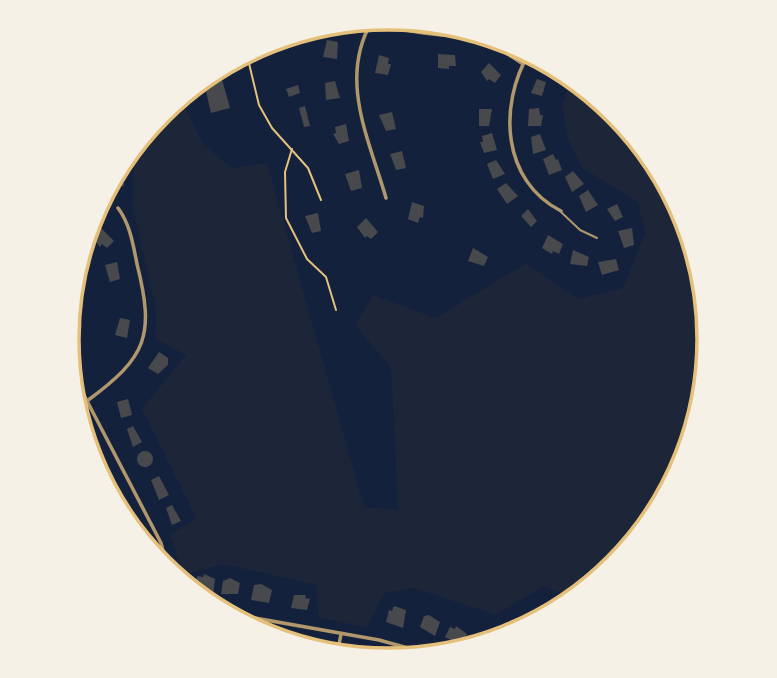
<svg xmlns="http://www.w3.org/2000/svg" width="777" height="678" viewBox="0 0 777 678" font-family="Helvetica,sans-serif">
<style>
.green{fill:#1d2539}
.building{fill:#48494c}
.lines{fill:none;stroke-linecap:round;stroke-linejoin:round}
.path{stroke:#e5c07b;stroke-width:2}
.service{stroke:#b1986c;stroke-width:2}
.minor{stroke:#b1986c;stroke-width:3.5}
.rim{fill:none;stroke:#e5c07b;stroke-width:3.5}
</style>
<rect width="100%" height="100%" fill="#14213d"/>
<path class="green" d="M571 81 619 116 686 216 710 339 685 462 616 567 571 596 542 587 496 615 414 588 384 593 367 628 319 617 317 585 223 564 184 575 170 535 196 518 142 409 186 355 155 339 156 311 133 208 134 160 130 158 161 111 181 99 203 144 232 168 267 163 364 507 398 510 391 368 355 325 373 295 436 318 526 263 578 299 623 288 645 234 638 202 582 168 567 137 562 104Z"/>
<path class="building" d="M327 40 338 42 337 59 323 57Z
M438 54 455 55 456 66H449V69L438 68Z
M379 55 389 58 388 64H391L388 75 375 73Z
M489 63 501 75 495 83 489 79 487 81 481 72Z
M220 72 230 108 211 113 204 83Z
M537 79 546 82 542 96 531 93Z
M335 81 340 98 326 100 325 83Z
M298 85 300 93 289 97 286 89Z
M305 106 310 126 304 127 299 108Z
M539 108 540 115H543L541 126H528L529 109Z
M479 109H492L489 126H479Z
M392 112 396 129 386 131 379 115Z
M346 124 349 141 339 144 333 134 336 133 335 127Z
M492 133 497 150 484 153 480 142H483L482 136Z
M540 134 546 150 533 154 531 137Z
M402 151 406 168 396 170 390 154Z
M553 154 556 160 558 159 562 170 549 175 543 159Z
M496 160 505 174 493 179 487 164Z
M359 170 362 188 351 191 345 174Z
M573 171 584 184 572 192 565 177Z
M120 173H123L124 186 112 187Z
M506 183 518 196 507 204 497 189Z
M588 190 598 205 586 212 579 196Z
M412 202 424 206 423 218 420 217 418 223 408 219Z
M617 204 623 217 615 221 607 209Z
M528 209 537 221 531 227 521 216Z
M318 213 321 231 312 233 305 216Z
M366 218 378 232 371 239 367 236 365 238 357 227Z
M101 228 114 241 107 248 102 244 100 247 93 238Z
M632 228 634 245 624 248 618 231Z
M548 235 563 244 559 254 553 251 552 254 542 248Z
M473 248 488 257 484 266 468 261Z
M573 250 589 257 587 266 570 264Z
M616 259 619 270 602 275 598 262Z
M117 262 120 279 110 282 105 265Z
M74 313 82 327 74 331 70 324Z
M120 318 130 320 127 338 115 335Z
M159 352 168 358V365L158 374 148 368Z
M128 399 132 415 121 418 117 402Z
M133 426 142 442 133 447 127 429Z
M137 459a8 8 0 1 1 16 0a8 8 0 1 1-16 0Z
M96 457 103 472 100 474 91 462Z
M159 476 169 495 159 500 151 480Z
M172 505 181 521 172 525 166 508Z
M204 574 215 579 213 594 195 589 197 576 203 577Z
M230 578 240 583 238 594H221L223 581Z
M261 584 272 590 269 603 251 600 254 585Z
M294 595H306L305 598 310 599 307 610 291 608Z
M394 606 406 610 403 628 386 622 389 610 392 611Z
M429 615 440 622 435 636 420 627 424 616Z
M519 619 526 625 511 636 507 632 508 627Z
M456 626 467 634 460 646 451 648 455 642 445 637 450 627 455 629Z"/>
<g class="lines">
<path class="path" d="M247 55 259 105 272 128 308 168 321 200
M292 149 285 172 286 218 307 259 326 277 336 310"/>
<path class="service" d="M561 212 580 230 597 238"/>
<path class="minor" d="M380 19C409 36 433 33 464 37 487 40 504 51 523 64
M372 21C338 79 369 139 386 198
M529 53C498 106 502 181 561 211
M74 376 161 543 168 571
M87 401C147 357 155 336 137 264 133 244 130 224 118 208
M232 614 379 640 426 653
M338 650 341 634"/>
</g>
<path d="M0 0H777V678H0ZM79 339a309 309 0 1 1 618 0a309 309 0 1 1-618 0Z" fill="#f6f1e7" fill-rule="evenodd"/>
<path class="rim" d="M79 339a309 309 0 1 1 618 0a309 309 0 1 1-618 0Z"/>
</svg>
